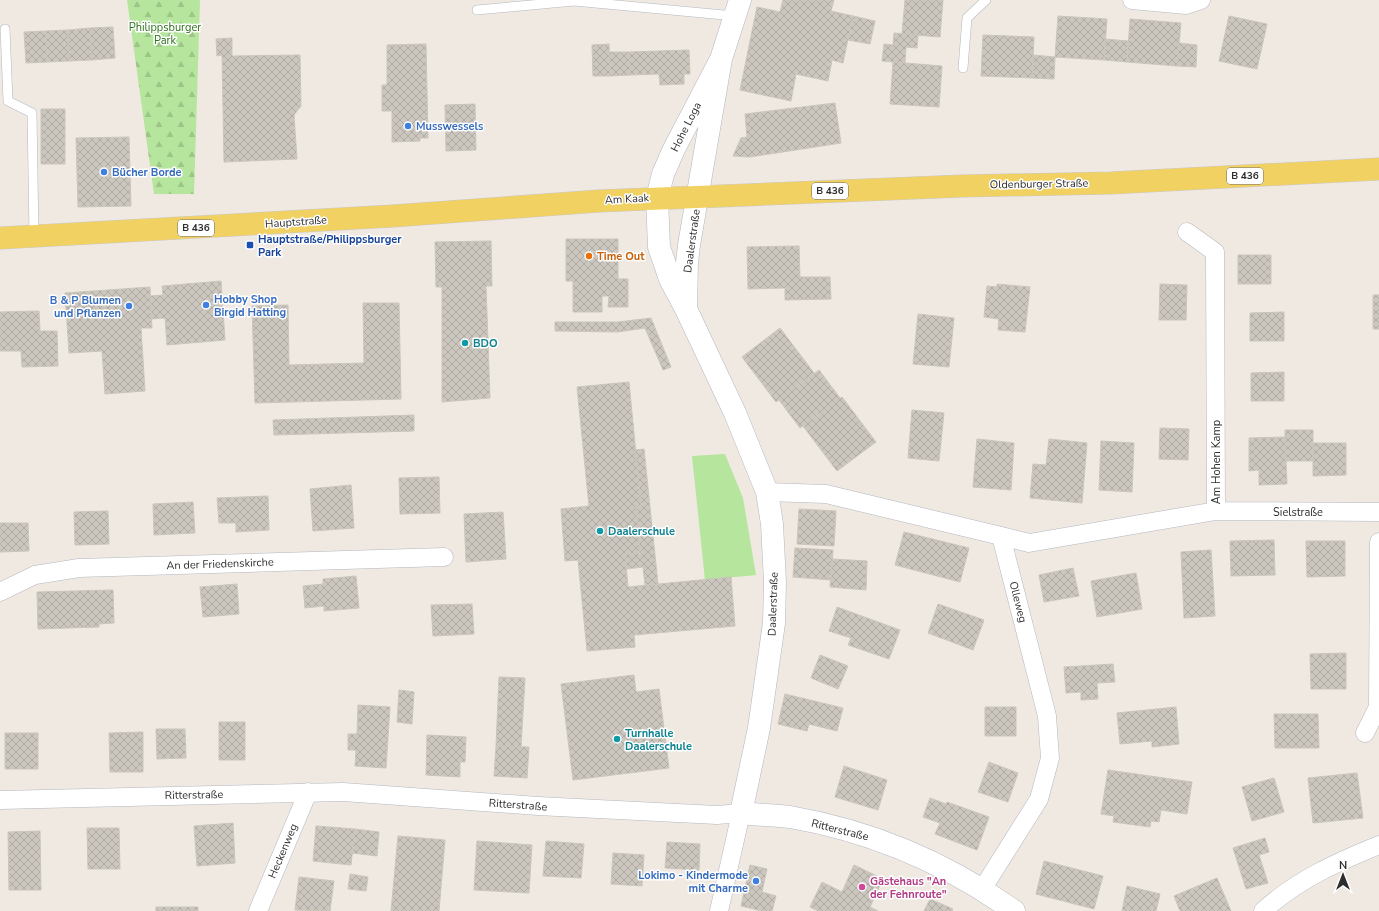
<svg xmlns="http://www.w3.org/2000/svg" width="1379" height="911" viewBox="0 0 1379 911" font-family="'Nunito Sans',sans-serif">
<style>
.grass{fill:#b6e59e}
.forest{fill:url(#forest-firs)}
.building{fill:url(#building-cross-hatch);stroke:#cbc5ba}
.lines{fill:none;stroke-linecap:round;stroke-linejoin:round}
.service-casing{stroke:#b4b7c1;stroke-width:10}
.minor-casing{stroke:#b4b7c1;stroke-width:19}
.tertiary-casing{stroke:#b4b7c1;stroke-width:23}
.primary-casing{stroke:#c9c9c9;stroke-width:23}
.service{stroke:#fff;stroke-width:9}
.minor{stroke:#fff;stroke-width:18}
.tertiary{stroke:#fff;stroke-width:22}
.primary{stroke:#f2d163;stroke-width:22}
.shop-dot{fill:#3f7fe0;stroke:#fff;stroke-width:1.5}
.transit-dot{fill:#1a4fb4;stroke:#fff;stroke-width:1.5}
.food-dot{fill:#e8710a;stroke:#fff;stroke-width:1.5}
.culture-dot{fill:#0f9aa8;stroke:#fff;stroke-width:1.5}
.hotel-dot{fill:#d1479c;stroke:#fff;stroke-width:1.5}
.labels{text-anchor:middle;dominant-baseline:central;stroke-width:3;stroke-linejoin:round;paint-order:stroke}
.shield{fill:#fff;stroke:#6d6d6d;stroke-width:1}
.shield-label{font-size:10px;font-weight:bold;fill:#2e2e2e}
.park-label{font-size:11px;fill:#2c6e1b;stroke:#fff}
.shop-label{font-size:11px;font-weight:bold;fill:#366cbe;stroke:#fff;text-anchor:start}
.street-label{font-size:11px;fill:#2e2e2e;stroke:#fff}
.transit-label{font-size:11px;font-weight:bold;fill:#164399;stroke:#fff;text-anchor:start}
.food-label{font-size:11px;font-weight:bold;fill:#c56008;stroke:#fff;text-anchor:start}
.culture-label{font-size:11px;font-weight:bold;fill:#0d838f;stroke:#fff;text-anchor:start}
.hotel-label{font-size:11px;font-weight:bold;fill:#b23c85;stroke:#fff;text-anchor:start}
</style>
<defs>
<pattern id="forest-firs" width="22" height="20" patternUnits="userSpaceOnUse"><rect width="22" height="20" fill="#b6e59e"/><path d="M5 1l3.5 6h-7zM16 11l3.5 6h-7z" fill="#9dc588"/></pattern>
<pattern id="building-cross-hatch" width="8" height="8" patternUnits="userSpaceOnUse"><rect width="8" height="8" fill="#cbc7bf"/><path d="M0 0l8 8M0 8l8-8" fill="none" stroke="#afaba4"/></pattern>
</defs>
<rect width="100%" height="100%" fill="#efe9e1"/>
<path class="grass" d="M725 454 743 498 756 575 705 580 692 456Z"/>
<path class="forest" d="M127 0H200L194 194H154Z"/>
<path class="building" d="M783 0H834L831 11 853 16 843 63 832 60 828 81 796 74 791 101 740 90 757 7 780 12Z
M905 0H943L940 37 902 34Z
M853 16 875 21 870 44 848 40Z
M1058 16 1107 19 1104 60 1055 57Z
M1229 16 1267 24 1257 69 1219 61Z
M1130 19 1181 23 1177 66 1127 62Z
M113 27 115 58 92 60 90 28Z
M90 28 92 60 69 61 68 30Z
M68 30 69 61 47 62 46 31Z
M46 31 47 62 26 63 24 32Z
M894 33 918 35 917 48 906 47 905 63 882 61 884 44 893 45Z
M983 35 1034 37 1032 78 981 76Z
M232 38V56L300 55 301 106 294 115 297 159 224 162 222 55 217 56 216 39Z
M1105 39 1128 41 1127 62 1104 60Z
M1179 43 1197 45 1196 67 1177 66Z
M426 44 428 138H420V141L392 142V111H382V85H387V45Z
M609 44 610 76H593L592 45Z
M689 50 690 74H684V84L660 85 659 74 630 75 629 52Z
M609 52H629L630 75 610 76Z
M1033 55 1055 57 1054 79 1032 78Z
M893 62 942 66 939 107 890 104Z
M835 103 841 143 750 157 733 156 741 138 747 137 745 114Z
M475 104 476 150 446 151 445 105Z
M41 109H65V164H41Z
M129 137 131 206 78 207 76 138Z
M566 239H618V279H628V307H608L609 296H602V312H573V281H566Z
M491 241 492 286H486L490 398 442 402V287H436L435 242Z
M799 246 800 277H830L831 299 785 300V288L748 289 747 247Z
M1238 255H1271V284H1238Z
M221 281 225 340 167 345 165 318 152 319 150 296 163 295 162 286Z
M997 284 1030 287 1025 332 998 330 999 319 984 317 987 286 997 287Z
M1160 284 1187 285 1186 320H1159Z
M150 287 152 328H141L145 391 105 394 102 351 69 353 65 293Z
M1373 295H1379V329H1373Z
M363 303H399L401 399 255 403 252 306 288 305 289 365 364 363Z
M39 311 40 331H57L58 366 22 367 21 351H0V312Z
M1284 312V341H1250V313Z
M918 314 954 318 949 367 913 364Z
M651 318 671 367 663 370 645 328 618 332 555 331V322H618Z
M780 328 814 373 776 402 742 357Z
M819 370 840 398 800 428 779 400Z
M1284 372V401H1251V373Z
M629 382 641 506H636L640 553 625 554 628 587 731 577 735 626 634 635 635 647 587 651 578 560 565 561 561 509 589 506 577 387Z
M842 397 876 442 837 471 803 426Z
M912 410 944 413 939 461 908 458Z
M414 415V431L274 435 273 420Z
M1160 428 1189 429 1188 460 1159 459Z
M1285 430H1313V461H1285Z
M1285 437 1287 484 1259 485V470L1249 471V438Z
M977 439 1014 443 1011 490 973 487Z
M1049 439 1087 443 1082 503 1030 498 1033 464 1046 465Z
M1101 441 1134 443 1132 492 1099 490Z
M1313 443H1346V475L1313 476Z
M644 449 658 584 645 585 643 567 626 569 625 554 640 553 636 506H641L635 450Z
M439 477 440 513 400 514 399 478Z
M351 485 354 528 313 531 310 489Z
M268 496 269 530 236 532V523H219L217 498Z
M193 502 195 533 154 535 153 504Z
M799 509 836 511 834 546 797 544Z
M108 511 109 544 75 545 74 512Z
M503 512 506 559 466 562 464 514Z
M0 523H28L29 551 0 552Z
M904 532 969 548 960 582 895 565Z
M1274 540 1275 575 1231 576 1230 541Z
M1306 541H1345V576L1307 577Z
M795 548 833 550 831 580 793 577Z
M1211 550 1215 616 1184 618 1181 552Z
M832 559 867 561 866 590 830 587Z
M1073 568 1079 596 1044 602 1039 575Z
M1136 573 1142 609 1097 617 1091 581Z
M356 576 359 608 324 611V606L305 608 303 586 323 584V579Z
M237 584 239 614 203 617 200 587Z
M113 590 114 623 99 624V627L38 629 37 592Z
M472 604 474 634 433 636 431 605Z
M938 604 984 620 973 650 928 633Z
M837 607 900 630 889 659 848 645 851 638 829 631Z
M1346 653V689H1311L1310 654Z
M820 655 848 666 838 689 811 678Z
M1113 664 1115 682 1097 683 1098 699 1081 700V692L1066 693 1064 667Z
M634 675 636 692 659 689 669 768 573 780 561 684Z
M499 677 525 678 521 747 496 746Z
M399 690 414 692 412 724 397 722Z
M785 694 843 708 837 731 809 724 807 731 778 724Z
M358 705 390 707 386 768 355 766 356 750H348V734H357Z
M985 707H1016V736H985Z
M1176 707 1179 744 1152 747V741L1120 744 1117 713Z
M1274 714H1318L1319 748H1275Z
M219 722H245V760H219Z
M156 729H185L186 758 157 759Z
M143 732V772H110L109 733Z
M5 733H38V769H5Z
M427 735 466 737 465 762H460V777L426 775Z
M496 746 529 747 527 778 494 776Z
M989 762 1018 773 1008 802 978 792Z
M844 766 887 780 878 810 835 797Z
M1108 770 1192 782 1187 814 1161 810 1159 822 1151 821 1150 827 1113 822 1114 816 1101 814Z
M1357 773 1363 818 1313 823 1308 778Z
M1274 778 1284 812 1252 821 1242 787Z
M930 798 946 804 947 802 989 817 977 850 935 834 940 823 923 817Z
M233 823 235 863 197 866 194 826Z
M316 826 355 829 351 865 313 861Z
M87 828H119L120 869H88Z
M355 829 379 832 377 856 352 853Z
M40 831 41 890H9L8 832Z
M398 836 445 840 439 911H391Z
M1265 838 1269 852 1259 855 1268 883 1246 889 1233 848Z
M477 841 532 845 529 893 474 890Z
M546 841 584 844 581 878 543 876Z
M667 842 700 844 699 870 665 868Z
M613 853 644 855 642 886 611 884Z
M1044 861 1103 876 1094 909 1036 894Z
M750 865 767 869 762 892 776 896 772 911H762L741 906Z
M854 865 883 879 870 907 878 911H818L810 907 822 882 842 892Z
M350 874 368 877 366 891 348 889Z
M299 877 334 881 330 911 295 910Z
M1217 878 1231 911H1180L1174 896Z
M1127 886 1160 894 1156 911H1122Z
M930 899 953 909 952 911H924Z
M156 907H198V911H156Z"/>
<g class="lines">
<defs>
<path id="service" d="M477 10 574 1 735 16
M5 29 8 101 32 113 34 236
M963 68 967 18 986 0"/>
<path id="minor" d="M1132 0 1186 5 1201 0
M767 492 826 494 1001 536 1047 716 1050 758 1039 799 983 888
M1216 511 1379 512
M1001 536 1029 543 1216 511 1215 252 1187 232
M0 592 35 575 79 568 444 557
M1365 733 1378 707 1379 542
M0 800 343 792 538 806 717 815 741 813 719 911
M258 911 308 792
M1263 911C1297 880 1337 862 1379 845"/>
<path id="tertiary" d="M721 59 674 149 663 174 657 198 659 247 670 279 686 309 735 413 767 492 772 524 775 582 774 623 759 728 741 813C757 815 774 815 790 817 871 831 948 864 1014 911
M686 308 687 263 689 245 721 59 740 0"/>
<path id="primary" d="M0 238 393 216 599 201 962 186 1111 183 1379 169"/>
</defs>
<use href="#service" class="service-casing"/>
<use href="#minor" class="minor-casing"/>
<use href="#tertiary" class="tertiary-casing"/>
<use href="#primary" class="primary-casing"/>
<use href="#service" class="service"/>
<use href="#minor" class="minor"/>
<use href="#tertiary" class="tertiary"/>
<use href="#primary" class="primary"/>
</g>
<g class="shop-dot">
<circle cx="408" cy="126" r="4"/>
<circle cx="104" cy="172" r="4"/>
<circle cx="206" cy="305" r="4"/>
<circle cx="129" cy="306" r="4"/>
<circle cx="756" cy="881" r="4"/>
</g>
<rect class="transit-dot" x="246" y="241" width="8" height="8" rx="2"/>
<circle class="food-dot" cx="589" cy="256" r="4"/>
<g class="culture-dot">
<circle cx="465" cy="343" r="4"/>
<circle cx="600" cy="531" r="4"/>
<circle cx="617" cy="739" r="4"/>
</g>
<circle class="hotel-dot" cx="862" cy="887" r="4"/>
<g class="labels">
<g class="shield">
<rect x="1227" y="168" width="36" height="16" rx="3"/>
<rect x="812" y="183" width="36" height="16" rx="3"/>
<rect x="178" y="220" width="36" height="16" rx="3"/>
</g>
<g class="shield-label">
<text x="1245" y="176">B 436</text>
<text x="830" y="191">B 436</text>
<text x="196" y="228">B 436</text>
</g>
<g class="park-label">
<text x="165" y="27">Philippsburger<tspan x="165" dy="13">Park</tspan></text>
</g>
<g class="shop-label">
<text x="416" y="126">Musswessels</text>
<text x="112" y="172">Bücher Borde</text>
<text x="214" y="299">Hobby Shop<tspan x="214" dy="13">Birgid Hatting</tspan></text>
<text x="121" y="300" text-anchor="end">B &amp; P Blumen<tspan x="121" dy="13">und Pflanzen</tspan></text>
<text x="748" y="875" text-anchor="end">Lokimo - Kindermode<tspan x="748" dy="13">mit Charme</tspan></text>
</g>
<g class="street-label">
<text transform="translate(686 127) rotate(-63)">Hohe Loga</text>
<text transform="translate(1039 184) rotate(-1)">Oldenburger Straße</text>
<text transform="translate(627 199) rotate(-3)">Am Kaak</text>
<text transform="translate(296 222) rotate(-4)">Hauptstraße</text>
<text transform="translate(692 241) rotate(-82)">Daalerstraße</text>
<text transform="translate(1216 462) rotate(-90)">Am Hohen Kamp</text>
<text x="1298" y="512">Sielstraße</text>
<text transform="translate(220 564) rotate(-2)">An der Friedenskirche</text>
<text transform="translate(1018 602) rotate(76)">Olleweg</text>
<text transform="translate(773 604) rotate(-88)">Daalerstraße</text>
<text transform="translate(194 795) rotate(-1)">Ritterstraße</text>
<text transform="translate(518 805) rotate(4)">Ritterstraße</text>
<text transform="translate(840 830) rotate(14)">Ritterstraße</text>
<text transform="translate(283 851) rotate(-67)">Heckenweg</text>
</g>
<g class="transit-label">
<text x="258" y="239">Hauptstraße/Philippsburger<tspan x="258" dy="13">Park</tspan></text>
</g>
<g class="food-label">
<text x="597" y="256">Time Out</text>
</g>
<g class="culture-label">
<text x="473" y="343">BDO</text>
<text x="608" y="531">Daalerschule</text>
<text x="625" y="733">Turnhalle<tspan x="625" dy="13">Daalerschule</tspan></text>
</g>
<g class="hotel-label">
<text x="870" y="881">Gästehaus "An<tspan x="870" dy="13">der Fehnroute"</tspan></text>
</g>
</g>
<g transform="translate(1343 875)" stroke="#ffffff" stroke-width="3" paint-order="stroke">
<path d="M0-3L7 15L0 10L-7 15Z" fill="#2e2e2e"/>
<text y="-6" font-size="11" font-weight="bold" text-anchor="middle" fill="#2e2e2e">N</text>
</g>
</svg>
